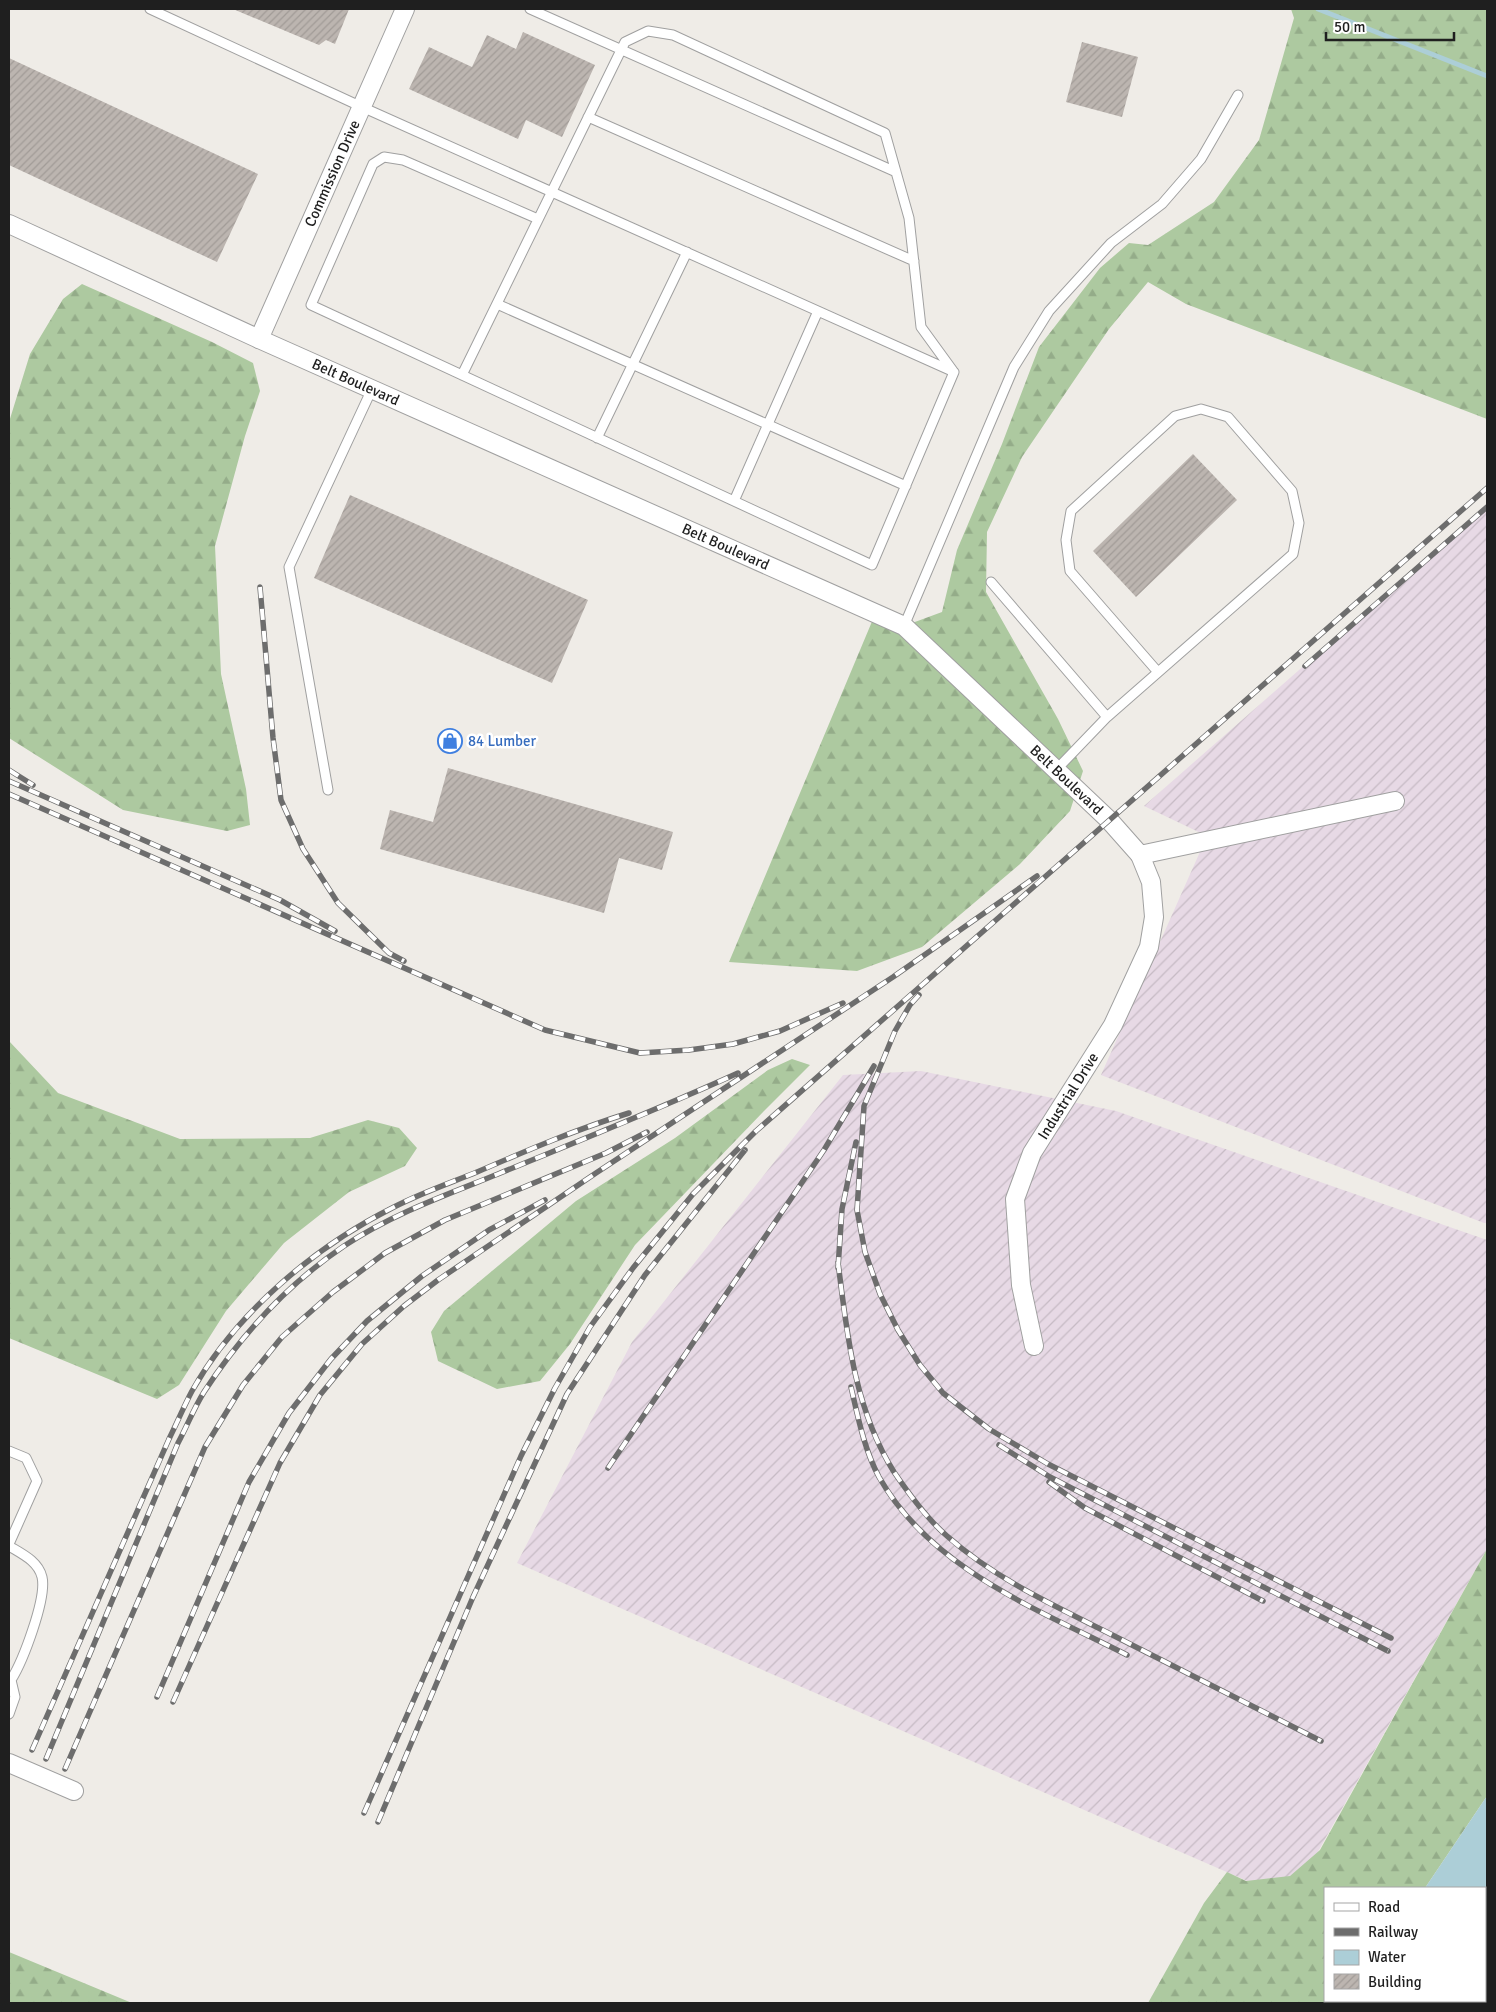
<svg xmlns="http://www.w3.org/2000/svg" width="1496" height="2012" viewBox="0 0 1496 2012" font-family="Signika,sans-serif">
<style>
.industrial{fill:url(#industrial-furrows)}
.forest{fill:url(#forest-firs)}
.water{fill:#acced7}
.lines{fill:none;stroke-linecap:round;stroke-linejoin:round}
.stream{stroke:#acced7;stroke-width:5}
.building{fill:url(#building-hatch)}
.service-casing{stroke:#a0a0a0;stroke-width:11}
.minor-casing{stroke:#a0a0a0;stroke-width:20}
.service{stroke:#fff;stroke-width:9}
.minor{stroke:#fff;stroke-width:18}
.rail-casing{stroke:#6d6d6d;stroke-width:5.5}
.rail{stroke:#fff;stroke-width:4;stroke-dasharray:11;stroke-linecap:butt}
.labels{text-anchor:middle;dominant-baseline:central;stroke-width:5;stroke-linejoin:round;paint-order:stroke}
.street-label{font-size:15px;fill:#1f1f1f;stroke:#fff}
.shop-label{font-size:15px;fill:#366cbe;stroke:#fff;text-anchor:start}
</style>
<defs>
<pattern id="industrial-furrows" width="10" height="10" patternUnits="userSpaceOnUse" patternTransform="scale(1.25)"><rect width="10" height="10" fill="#e7d9e5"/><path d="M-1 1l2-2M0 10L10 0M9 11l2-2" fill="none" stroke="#c6bac4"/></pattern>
<pattern id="forest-firs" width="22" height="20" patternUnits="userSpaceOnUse" patternTransform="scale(1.25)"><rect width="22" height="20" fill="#adc9a0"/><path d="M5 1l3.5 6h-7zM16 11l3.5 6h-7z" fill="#94ac89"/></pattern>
<pattern id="building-hatch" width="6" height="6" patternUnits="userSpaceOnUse" patternTransform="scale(1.25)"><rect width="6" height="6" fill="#bcb5b0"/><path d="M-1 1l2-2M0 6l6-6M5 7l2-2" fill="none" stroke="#a19b97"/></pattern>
</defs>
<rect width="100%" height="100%" fill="#efece7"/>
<path class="industrial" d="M1487 505V1223H1484L1101 1075 1207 836 1144 806Z
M921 1071 1116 1111 1487 1240V1549L1291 1900 517 1563 632 1342 843 1075Z"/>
<path class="forest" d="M1291 9H1487V419L1186 304 1148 282 1109 329 1022 457 987 532 986 592 1058 719 1083 771 1070 811 1020 864 922 947 857 971 729 962 876 612 904 626 942 612 957 550 1002 444 1039 347 1100 268 1129 243 1148 245 1214 202 1259 140 1294 18Z
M82 284 212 342 253 363 260 391 245 436 215 546 221 674 246 789 250 825 227 831 123 810 9 738V422L30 354 63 299Z
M9 1041 58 1093 180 1139 310 1138 368 1120 399 1128 417 1148 405 1166 349 1192 284 1243 226 1311 179 1385 157 1399 9 1338Z
M792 1059 810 1065 764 1111 635 1245 570 1344 540 1381 497 1389 438 1361 431 1332 444 1311 576 1201 675 1138 768 1070Z
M1487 1549V1796L1425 1888H1325V2001H1348L1347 2003H1148L1204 1903 1227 1872 1246 1881 1290 1876 1320 1850Z
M9 1952 132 2003H9Z"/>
<path class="water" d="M1487 1796V2003H1347L1348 2001H1485V1888H1425Z"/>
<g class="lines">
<path class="stream" d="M1318 9 1487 76"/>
</g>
<path class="building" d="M233 9H349L335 44 326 40 319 45Z
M523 32 595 65 562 137 526 120 518 139 409 89 429 47 472 67 487 35 516 49Z
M1082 42 1138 57 1122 117 1066 102Z
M9 58 258 174 217 262 9 165Z
M1193 454 1237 500 1136 597 1093 551Z
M350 495 588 600 552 683 314 578Z
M448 768 673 832 662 870 619 858 604 913 380 849 390 810 433 822Z"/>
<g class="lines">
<defs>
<path id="service" d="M150 9 362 107 954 372 872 565 311 305 373 164 384 157 403 160 538 219
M530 9 896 172
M588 117 914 261
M497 304 906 486
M462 375 625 42 648 31 673 35 885 133 909 218 921 327 953 371
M597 438 687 252
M734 501 818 311
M991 582 1107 717
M904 626 1014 367 1049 311 1111 243 1162 204 1201 159 1238 95
M1056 770 1107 717 1293 554 1299 523 1292 491 1228 417 1201 409 1175 416 1071 511 1066 540 1070 571 1157 671
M328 790 289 567 372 389
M9 1451 26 1458 37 1481 9 1544
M9 1546C22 1554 38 1561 42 1577 47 1598 23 1661 11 1680
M9 1679 11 1680 15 1697 9 1714"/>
<g id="minor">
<path id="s1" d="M9 224 259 339 904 626 1109 820 1140 855 1395 801"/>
<path id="s2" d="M259 339 405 9"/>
<path id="s3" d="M1034 1346 1021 1285 1015 1199 1032 1153 1113 1025 1149 947 1154 917 1151 882 1140 855"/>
<path d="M9 1763 74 1791"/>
</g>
</defs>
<use href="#service" class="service-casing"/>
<use href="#minor" class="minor-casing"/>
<use href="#service" class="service"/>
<use href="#minor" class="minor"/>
<defs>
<path id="rail" d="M260 587 273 738 281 800 303 849 338 903 389 953 404 961
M1305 666 1487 507
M9 770 33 785
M9 781 280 900 335 931
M9 794 545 1030 640 1053 689 1050 733 1044 780 1031 843 1003
M919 995 910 1005 895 1031 864 1106 857 1210 865 1252 880 1294 898 1330 920 1365 943 1393 989 1429 1048 1464 1391 1638
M838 1262C847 1334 854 1408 894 1472 909 1494 927 1519 947 1536 1001 1584 1069 1612 1132 1645 1195 1677 1258 1709 1321 1741
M838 1268 842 1209 856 1142
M851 1387C858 1417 864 1449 879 1477 931 1569 1037 1609 1127 1655
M999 1445 1050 1477 1388 1651
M608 1468 824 1150 874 1066
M1049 1482 1085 1508 1263 1601
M157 1697 249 1482 289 1413 331 1359 367 1321 422 1276 489 1230 545 1200
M173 1702 280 1463 320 1395 362 1344 404 1306 438 1280 596 1173 893 977 1037 876
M32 1750 169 1439C177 1423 184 1406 192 1391 236 1313 314 1247 394 1207 421 1193 450 1183 477 1172 528 1150 577 1129 629 1113
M46 1759 178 1443C187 1426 194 1408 204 1392 241 1335 288 1284 344 1246 392 1214 446 1195 498 1174 578 1141 659 1109 738 1073
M65 1769 205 1447 243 1385 282 1337 333 1292 385 1253 445 1220 606 1153 647 1132
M364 1813 521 1456 555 1388 590 1327 633 1268 693 1194 756 1131 1487 488
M378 1822 473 1597 567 1394 645 1275 745 1150"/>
</defs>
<use href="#rail" class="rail-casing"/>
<use href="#rail" class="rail"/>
</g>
<defs>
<symbol id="shop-ring" viewBox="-11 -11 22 22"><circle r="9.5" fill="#fff" stroke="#3f7fe0" stroke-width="1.5"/><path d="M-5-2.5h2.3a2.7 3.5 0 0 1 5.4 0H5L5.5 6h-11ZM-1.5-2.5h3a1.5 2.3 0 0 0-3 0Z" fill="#3f7fe0"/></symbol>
</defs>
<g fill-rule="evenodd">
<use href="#shop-ring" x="436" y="727" width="28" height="28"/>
</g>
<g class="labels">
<g class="street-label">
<text stroke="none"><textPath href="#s2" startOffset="181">Commission Drive</textPath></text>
<text stroke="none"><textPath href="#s1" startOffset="381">Belt Boulevard</textPath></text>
<text stroke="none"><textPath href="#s1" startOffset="786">Belt Boulevard</textPath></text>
<text stroke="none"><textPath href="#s1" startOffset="1205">Belt Boulevard</textPath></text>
<text stroke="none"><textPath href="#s3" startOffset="265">Industrial Drive</textPath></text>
</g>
<g class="shop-label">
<text x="468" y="741">84 Lumber</text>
</g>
</g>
<rect width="1496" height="2012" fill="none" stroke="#1f1f1f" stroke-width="20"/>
<rect x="1324" y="1887" width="162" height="115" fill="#ffffff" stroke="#a5a5a5"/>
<rect x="1334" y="1903" width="25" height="8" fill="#ffffff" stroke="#a5a5a5"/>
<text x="1368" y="1912" font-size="15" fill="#1f1f1f">Road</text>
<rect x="1334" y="1928" width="25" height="8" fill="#6d6d6d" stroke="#a5a5a5"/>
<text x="1368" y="1937" font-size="15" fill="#1f1f1f">Railway</text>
<rect x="1334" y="1950" width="25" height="15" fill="#acced7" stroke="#a5a5a5"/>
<text x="1368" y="1962" font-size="15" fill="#1f1f1f">Water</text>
<rect x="1334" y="1974" width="25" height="15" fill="url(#building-hatch)" stroke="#a5a5a5"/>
<text x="1368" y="1987" font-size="15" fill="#1f1f1f">Building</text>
<path d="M1326 32v8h128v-8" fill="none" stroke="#1f1f1f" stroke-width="2.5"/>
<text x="1334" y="32" font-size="15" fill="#1f1f1f" stroke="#ffffff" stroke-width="4" paint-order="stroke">50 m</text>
</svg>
